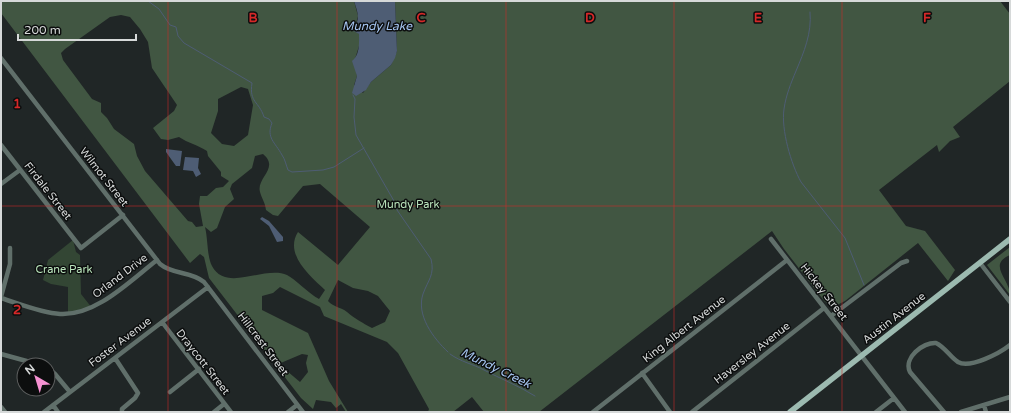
<svg xmlns="http://www.w3.org/2000/svg" width="1011" height="413" viewBox="0 0 1011 413" font-family="'Varela Round',sans-serif">
<style>
.green{fill:#334634}
.forest{fill:#415642;fill-rule:evenodd}
.water{fill:#4e5d74}
.lines{fill:none;stroke-linecap:round;stroke-linejoin:round}
.stream{stroke:#4e5d74;stroke-width:1}
.minor{stroke:#606f6a;stroke-width:4.5}
.major{stroke:#9cbab0;stroke-width:5.5}
.grid{fill:none;stroke:#d62828;stroke-width:1;stroke-opacity:0.55}
.labels{text-anchor:middle;dominant-baseline:central;stroke-width:3;stroke-linejoin:round;paint-order:stroke}
.street-label{font-size:11px;fill:#d6d9d9;stroke:#0c0e0e}
.park-label{font-size:11px;fill:#bbe6bd;stroke:#0c0e0e}
.water-label{font-size:12px;font-style:italic;fill:#a5c4f0;stroke:#0c0e0e}
.grid-label{font-size:13px;text-anchor:middle;font-weight:bold;fill:#d62828;stroke:#0c0e0e;stroke-width:3;stroke-linejoin:round;paint-order:stroke}
</style>
<rect width="100%" height="100%" fill="#202626"/>
<path class="green" d="M73 240 76 252 80 255 81 294 92 308 68 314V287L51 284 43 280 48 260Z"/>
<path class="forest" d="M1 1H354L358 16 355 27 359 34V46L355 59 357 76 354 85 363 93 371 82 391 65 397 51 395 1H1000L1010 14V81L953 127 960 137 950 141 939 152 937 145 879 190 906 226 925 231 955 270 948 281 918 243 845 301 837 305 825 302 784 249 772 231 539 412H484L472 397 453 412H428L429 409 398 353 387 342 324 316 320 307 280 287 273 293 262 296V310L308 333 329 381 348 412H346L341 404 336 408 331 402 316 400 313 409 301 398 280 371H287L300 382 308 372 306 363 308 355 302 354 276 365 209 278 204 257 200 254 190 263 1 13ZM121 15 130 17 140 29 148 42 152 68 177 105 174 111 153 128 161 139 168 140 179 137C188 143 198 145 207 151L208 156 221 172V176L229 181 223 187 216 188 207 196H200L199 204 203 226 196 227 192 222 188 221 145 171 137 156 134 144 114 129 107 118 101 112V103L92 99 63 60 61 53 65 49 110 17ZM241 87 248 89 253 105 248 135 234 146 222 144 211 133 218 111V99ZM263 154C280 168 256 178 260 192 262 199 265 202 266 210L273 215 278 216 303 186 320 184 370 227 338 265 298 232C284 254 310 276 325 290L319 299C308 293 295 279 287 275 265 265 226 293 212 266 207 257 208 239 205 227L211 232 217 228 225 207 234 199 230 189 232 184 252 168 255 156ZM338 280 353 288 368 291 378 296 390 311 385 322 372 328C363 323 355 319 347 312 341 307 333 307 328 301Z
M1010 247V255C987 265 1010 279 1010 295L987 265Z"/>
<path class="water" d="M354 1H395L397 51 395 58 391 65 371 82 366 90 356 96 352 93 357 76 352 61C360 55 359 43 359 34L352 30C361 20 358 13 354 1Z
M166 149 182 151 180 166H176L166 152Z
M185 157 199 158 198 168 201 174 196 177 193 171 183 170Z
M262 217 269 221 283 237V241L277 242 269 226 260 219Z"/>
<g class="lines">
<path class="stream" d="M148 1 159 9 170 25 176 27 178 36 184 43 252 83C249 103 259 101 264 117L269 119 272 123C266 138 275 142 282 155 285 159 286 165 288 170L292 172 323 170 334 167 364 148
M810 12C812 33 804 52 796 71 791 83 786 95 784 109 781 130 791 164 801 182L845 238 864 285
M353 95 355 99 354 117 356 135 394 201 397 210 431 259C435 275 428 280 423 294 416 315 433 338 448 352
M450 354C461 362 473 364 484 370 501 379 519 386 535 396"/>
<path class="minor" d="M1 58 160 264C173 275 191 271 204 282L303 412
M1 145 81 248 123 215
M1 184 20 170
M771 239 905 412
M980 263 1010 302
M1 297 10 264V248
M1 298C20 304 41 313 60 314 96 316 130 281 157 260
M831 316 901 263 907 261
M162 322 231 412
M1 354 41 365
M115 358 138 393 135 398 122 409V412
M48 368 55 374 70 392
M642 373 670 412
M170 392 199 369
M53 405 58 412
M984 405 986 412
M1 407 5 412
M44 412 208 287
M214 412 224 404
M288 412 297 405
M593 412 787 260
M692 412 824 308
M876 412 894 398
M944 412 910 372C903 358 923 342 936 343 945 347 950 357 958 362 970 369 1000 353 1010 345
M961 412 1010 397"/>
<path class="major" d="M790 412 1010 239"/>
</g>
<path class="grid" d="M168 1V412M337 1V412M506 1V412M674 1V412M842 1V412M1 206H1010"/>
<g class="labels">
<g class="street-label">
<text transform="translate(104 177) rotate(52)">Wilmot Street</text>
<text transform="translate(48 191) rotate(52)">Firdale Street</text>
<text transform="translate(120 276) rotate(-37)">Orland Drive</text>
<text transform="translate(824 292) rotate(52)">Hickey Street</text>
<text transform="translate(894 318) rotate(-38)">Austin Avenue</text>
<text transform="translate(684 329) rotate(-38)">King Albert Avenue</text>
<text transform="translate(120 342) rotate(-37)">Foster Avenue</text>
<text transform="translate(263 344) rotate(53)">Hillcrest Street</text>
<text transform="translate(752 353) rotate(-38)">Haversley Avenue</text>
<text transform="translate(203 362) rotate(52)">Draycott Street</text>
</g>
<g class="park-label">
<text x="408" y="204">Mundy Park</text>
<text x="64" y="269">Crane Park</text>
</g>
<g class="water-label">
<text x="377" y="26">Mundy Lake</text>
<text transform="translate(496 368) rotate(26)">Mundy Creek</text>
</g>
</g>
<g class="grid-label">
<text x="253" y="22">B</text>
<text x="421" y="22">C</text>
<text x="590" y="22">D</text>
<text x="758" y="22">E</text>
<text x="927" y="22">F</text>
<text x="17" y="108">1</text>
<text x="17" y="314">2</text>
</g>
<rect width="1011" height="413" fill="none" stroke="#d6d9d9" stroke-width="4"/>
<g transform="translate(36 377) rotate(322)"><circle r="19" fill="#0c0e0e" stroke="#5d5f5f"/>
<path d="M0-3L7 15L0 10L-7 15Z" fill="#f591d2"/>
<text y="-6" font-size="11" font-weight="bold" text-anchor="middle" fill="#d6d9d9">N</text>
</g>
<path d="M18 34v6h118v-6" fill="none" stroke="#d6d9d9" stroke-width="2"/>
<text x="24" y="34" font-size="12" fill="#d6d9d9" stroke="#0c0e0e" stroke-width="3" paint-order="stroke">200 m</text>
</svg>
